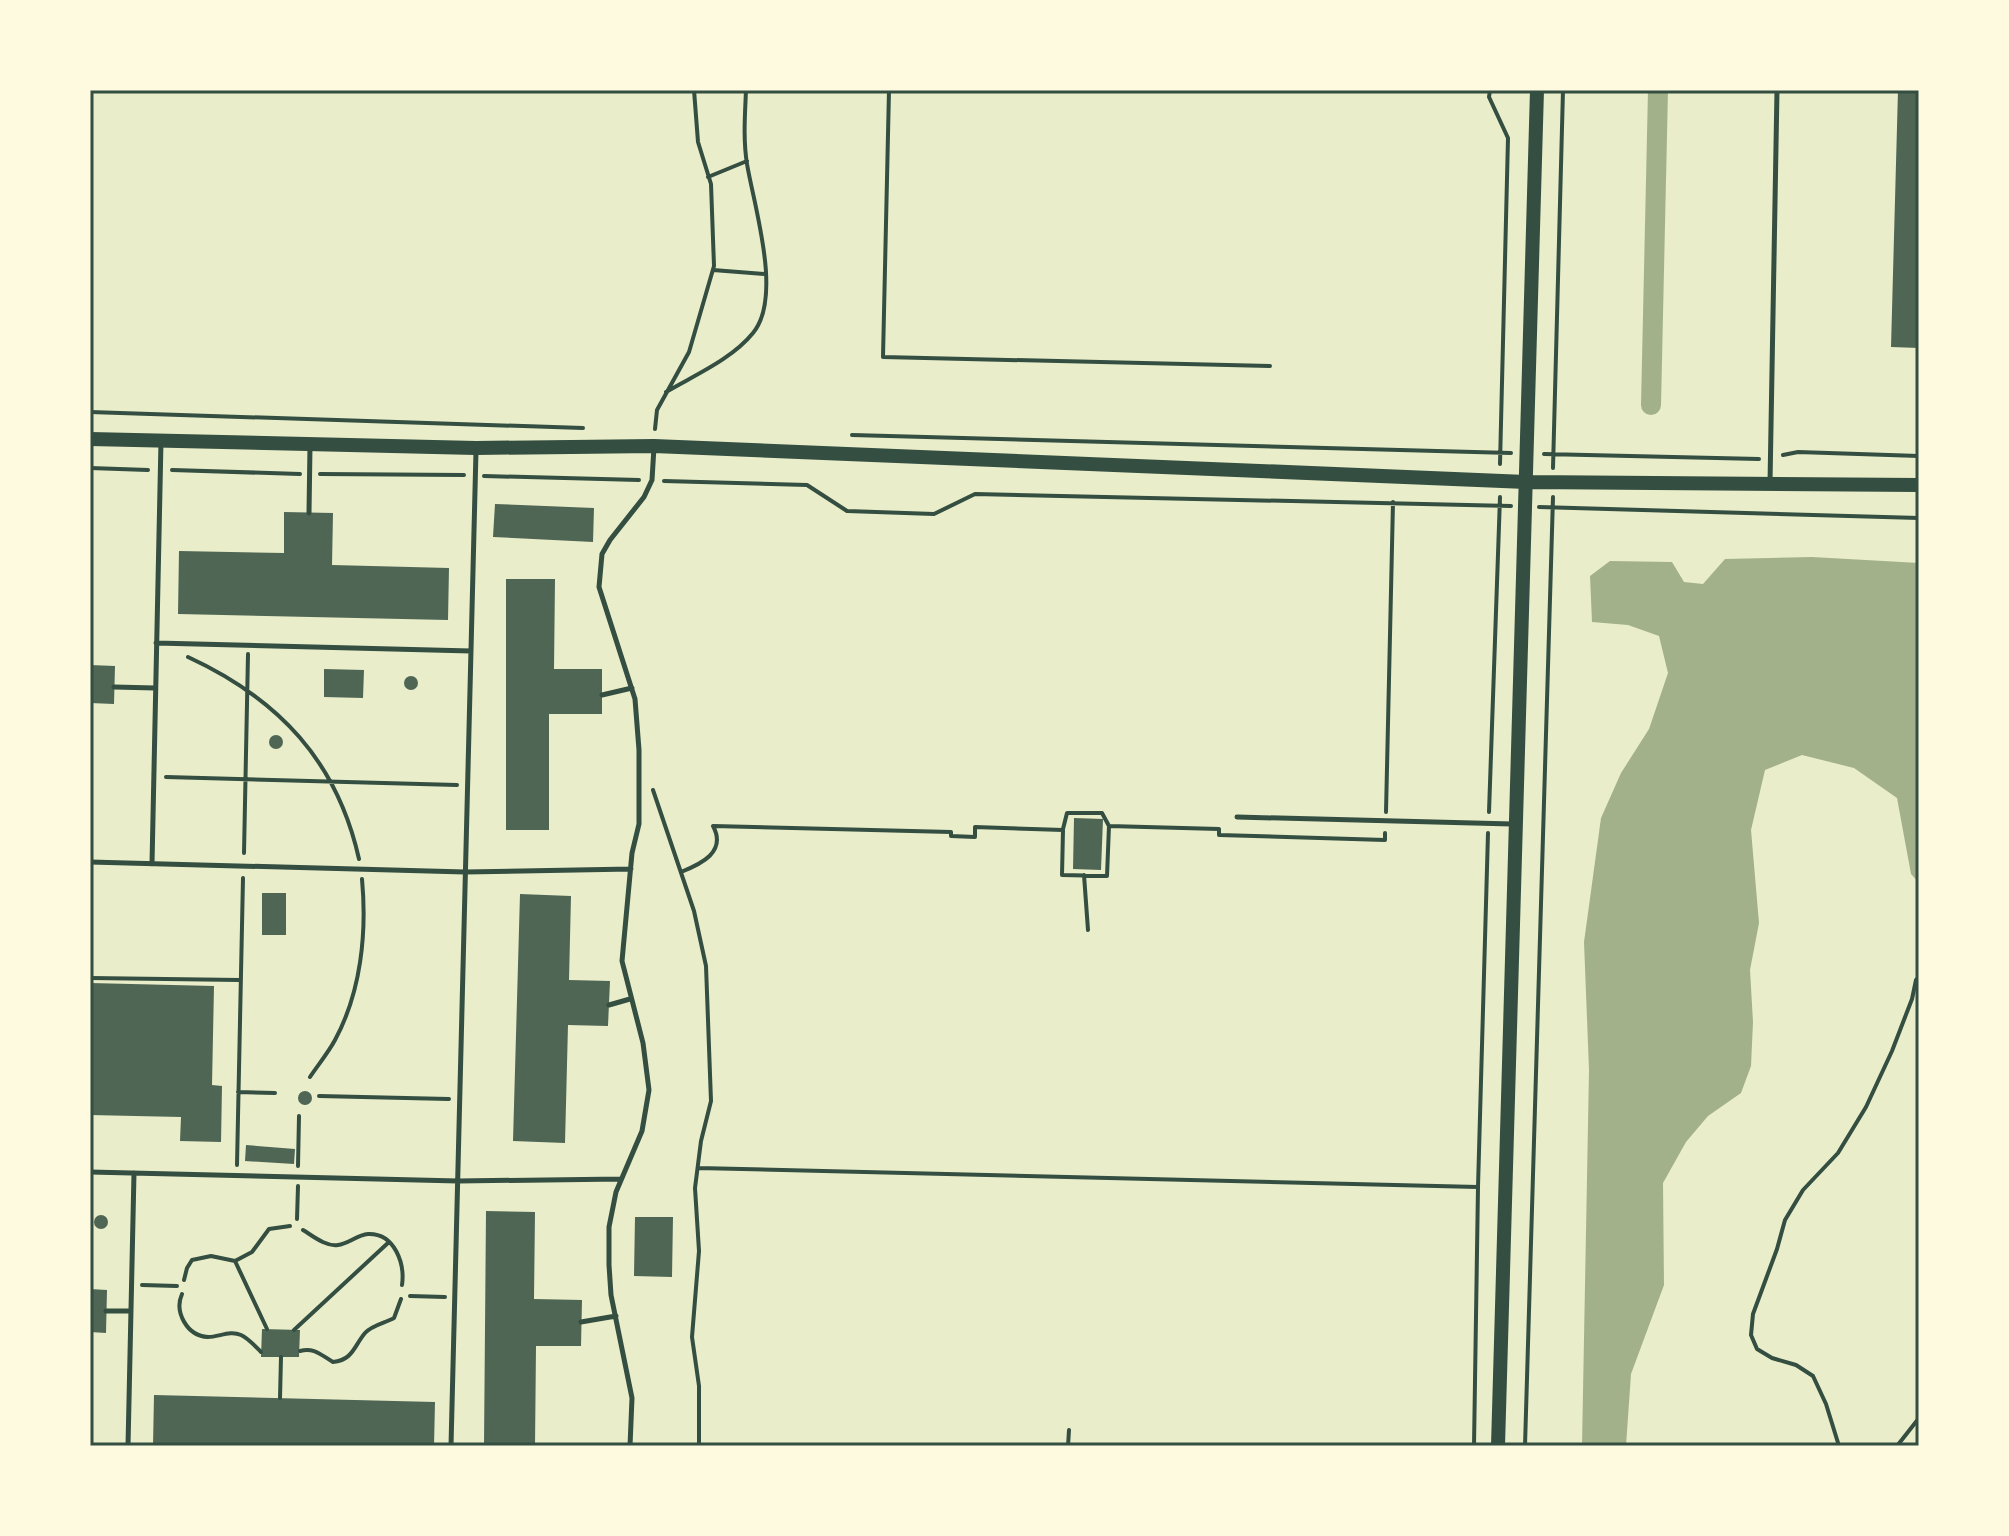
<svg xmlns="http://www.w3.org/2000/svg" width="2009" height="1536" viewBox="0 0 2009 1536" font-family="Signika,sans-serif">
<style>
.water{fill:#a3b18a}
.lines{fill:none;stroke-linecap:round;stroke-linejoin:round}
.canal{stroke:#a3b18a;stroke-width:20}
.building{fill:#4f6655}
.path{stroke:#344e41;stroke-width:4}
.service{stroke:#344e41;stroke-width:5}
.tertiary{stroke:#344e41;stroke-width:14}
.neatline{fill:none;stroke:#344e41;stroke-width:3}
</style>
<rect width="100%" height="100%" fill="#e9edc9"/>
<path class="water" d="M1812 557 1919 563V883L1911 874 1897 798 1854 768 1802 755 1765 770 1751 830 1759 923 1750 970 1753 1022 1751 1066 1741 1093 1708 1116 1686 1142 1663 1183 1664 1285 1631 1374 1626 1446H1582L1589 1070 1584 942 1601 818 1621 773 1649 729 1668 673 1659 636 1628 625 1592 622 1590 576 1610 561 1672 562 1684 582 1703 584 1725 559Z"/>
<g class="lines">
<path class="canal" d="M1651 405 1658 90"/>
</g>
<path class="building" d="M1898 90H1919V348L1891 347Z
M495 504 594 508 593 542 493 537Z
M284 512 333 513 332 565 449 568 448 620 178 614 179 551 284 553Z
M506 579H555L554 669H602V714H549V830H506Z
M90 665 115 666 114 704 90 703Z
M324 669 364 670 363 698 324 697Z
M404 683a7 7 0 1 1 14 0a7 7 0 1 1-14 0Z
M269 742a7 7 0 1 1 14 0a7 7 0 1 1-14 0Z
M1074 818 1103 819 1101 870 1073 869Z
M262 893H286V935H262Z
M520 894 571 896 569 980 610 981 608 1026 568 1025 565 1143 513 1141Z
M90 983 214 986 212 1085 222 1086 221 1142 180 1141 181 1117 90 1115Z
M298 1098a7 7 0 1 1 14 0a7 7 0 1 1-14 0Z
M246 1145 295 1149 294 1164 245 1161Z
M486 1211 535 1212 534 1299 582 1300 581 1346H536L535 1446H484Z
M94 1222a7 7 0 1 1 14 0a7 7 0 1 1-14 0Z
M635 1217H673L672 1277 634 1276Z
M90 1289 107 1290 106 1333 90 1332Z
M262 1329 300 1330 299 1357H261Z
M154 1395 435 1402 434 1446H153Z"/>
<g class="lines">
<path class="path" d="M889 90 883 357 1270 366
M1490 90 1489 97 1508 138 1500 464
M708 177 747 161
M713 270 765 274
M666 392C695 375 732 359 753 333 783 297 754 206 747 164 743 139 745 115 746 90
M90 412 583 428
M655 429 657 410 689 352 714 266 711 184 698 142 694 90
M852 435 1511 453
M1544 454 1759 459
M1783 455 1798 452 1919 456
M90 468 148 470
M1553 468 1563 90
M172 470 300 474
M320 474 464 475
M484 476 639 480
M664 481 807 485 847 511 934 514 975 494 1511 506
M1539 507 1919 518
M188 657C279 699 337 761 359 859
M166 777 457 785
M653 790 694 911 706 966 711 1101 701 1141 695 1188 699 1251 692 1337 699 1386V1446
M1386 812 1393 502
M1489 812 1500 497
M1063 829 1067 813H1102L1109 826
M244 853 248 654
M681 872C701 864 727 852 713 826L951 832V836L975 837V827L1063 830 1062 875 1107 876 1109 826 1219 829V835L1385 840V833
M1084 875 1088 930
M90 978 240 980
M310 1077C318 1065 328 1053 335 1040 361 992 367 933 362 879
M238 1092 275 1093
M319 1096 449 1099
M237 1165 243 878
M298 1166 299 1116
M698 1168 1478 1187
M297 1219 298 1186
M303 1230C313 1236 326 1247 338 1245 348 1244 357 1235 368 1234 395 1233 405 1264 402 1285
M235 1261 267 1329
M184 1280 187 1268 192 1260 211 1256 235 1261 252 1252 269 1229 290 1226
M142 1285 177 1286
M182 1294C174 1312 187 1336 208 1337 219 1337 230 1330 241 1335 248 1338 255 1346 261 1352
M410 1296 445 1297
M294 1330 389 1242
M300 1351C314 1347 321 1355 333 1362 353 1360 354 1346 365 1333 372 1325 385 1323 394 1318L401 1299
M280 1398 281 1357
M1068 1446 1069 1430
M1474 1446 1478 1187 1488 833
M1525 1446 1553 497
M1839 1446 1826 1404 1813 1376 1796 1365 1772 1358 1757 1349 1751 1335 1753 1314 1777 1249 1785 1220 1803 1190 1838 1153 1866 1107 1892 1051 1912 999 1916 980 1919 977
M1897 1446 1919 1418"/>
<path class="service" d="M1770 483 1777 90
M309 513 310 446
M156 643 471 651
M114 687 155 688
M602 695 632 688
M1237 817 1512 824
M90 862 465 872 631 869
M152 864 161 441
M609 1005 630 999
M90 1172 458 1181 621 1179
M106 1311H131
M581 1322 616 1316
M128 1446 134 1173
M451 1446 476 451
M630 1446 632 1398 611 1295 609 1265V1227L616 1192 642 1131 649 1090 643 1043 622 961 632 853 639 824V750L635 699 599 587 602 554 610 540 644 497 652 480 654 447"/>
<path class="tertiary" d="M90 439 476 448 654 446 1528 482 1919 485
M1498 1446 1537 90"/>
</g>
<rect width="2009" height="1536" fill="none" stroke="#fefae0" stroke-width="184"/>
<rect x="92" y="92" width="1825" height="1352" class="neatline"/>
</svg>
